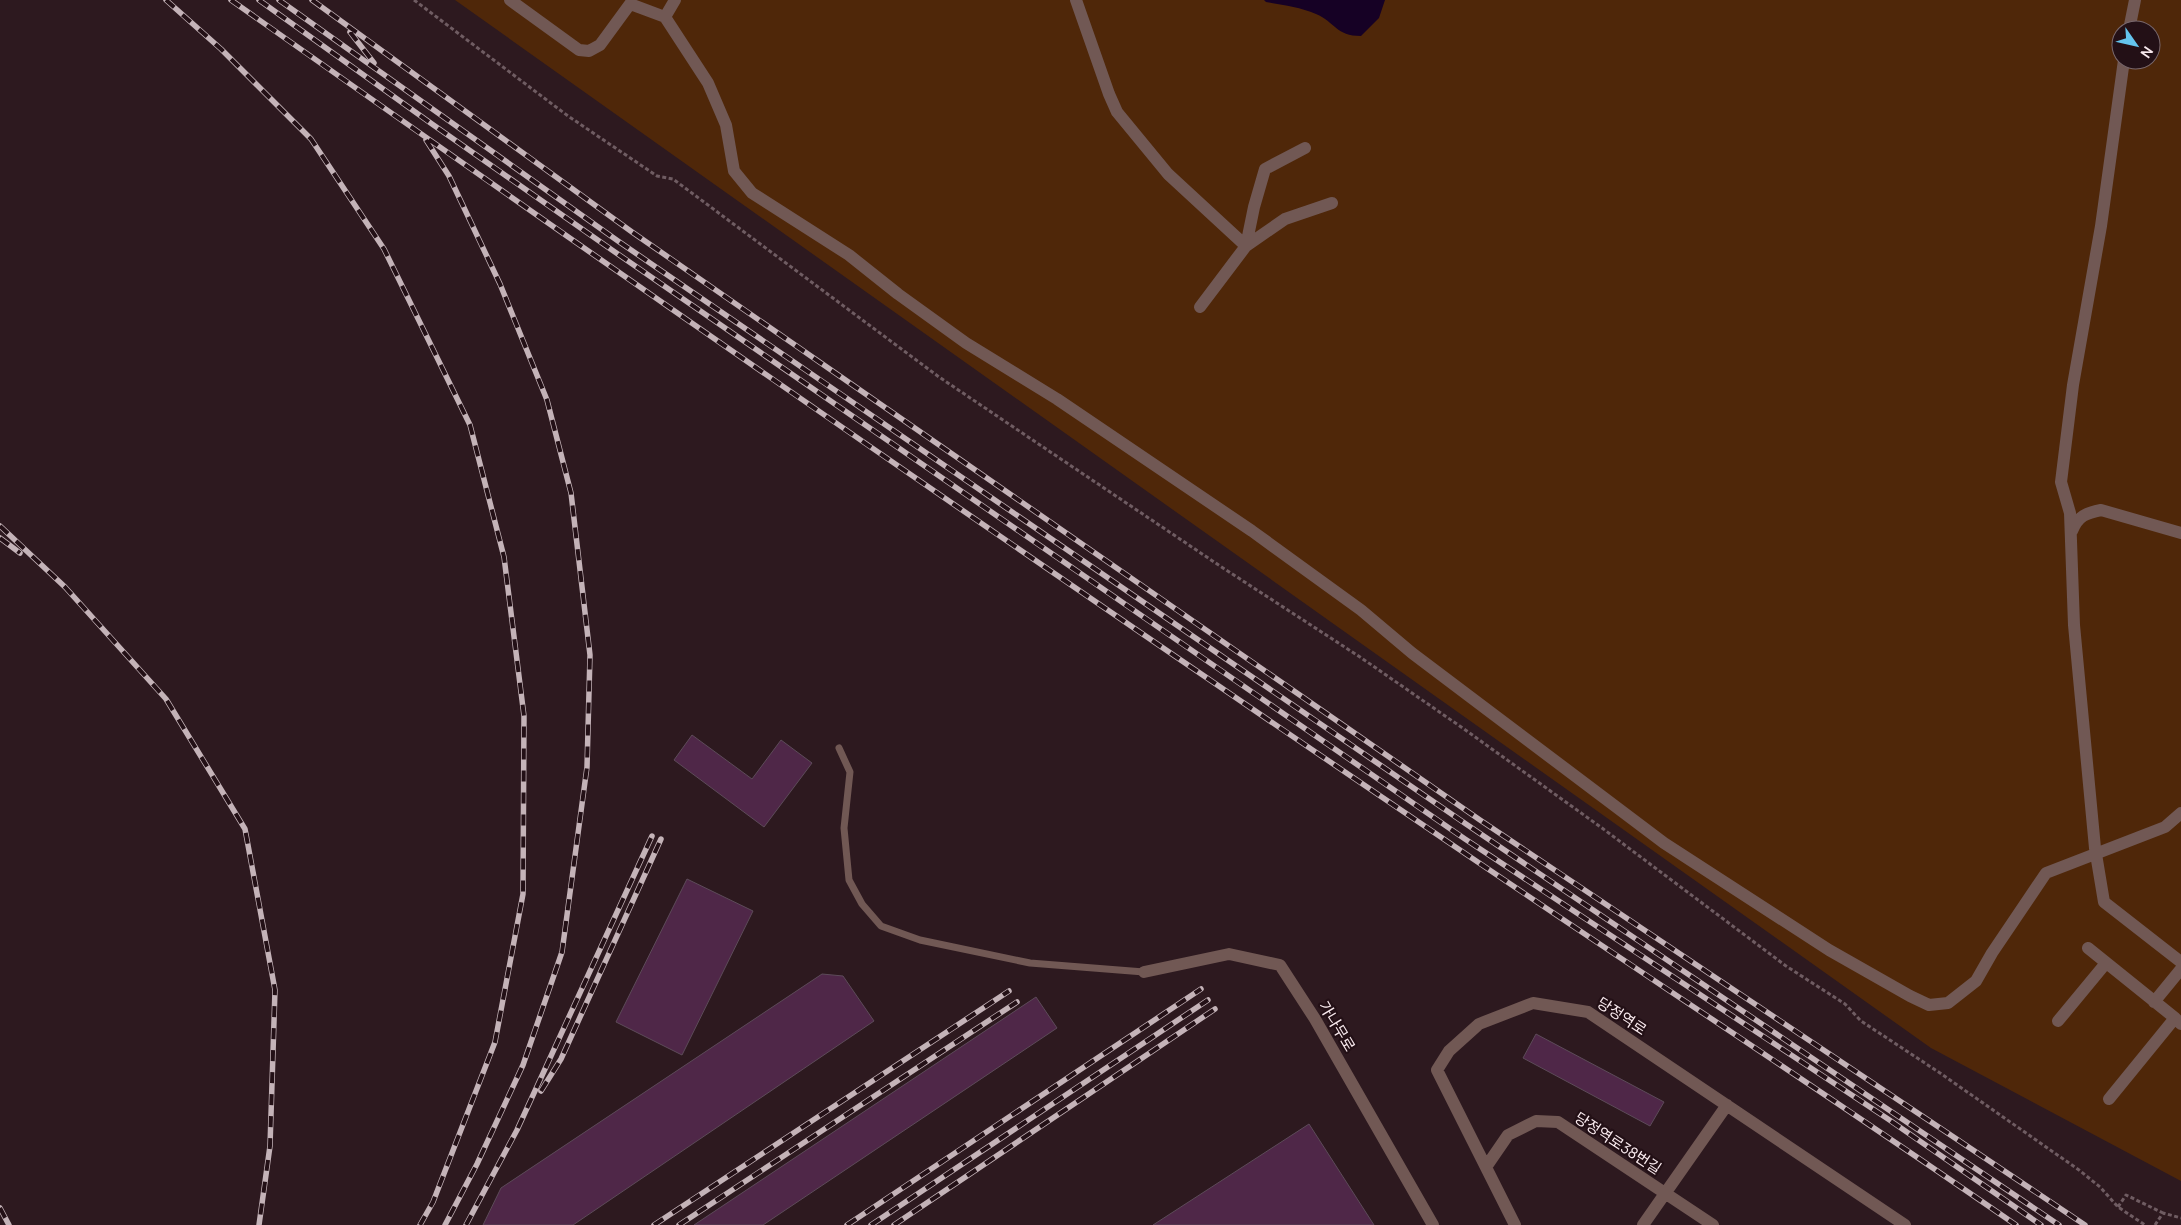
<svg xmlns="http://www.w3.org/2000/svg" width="2181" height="1225" viewBox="0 0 2181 1225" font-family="Manrope,'Noto Sans KR',sans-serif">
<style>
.green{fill:#4f2709;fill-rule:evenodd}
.water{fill:#160125}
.building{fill:#4f2748;stroke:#5d4b59}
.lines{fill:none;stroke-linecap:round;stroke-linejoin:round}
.path{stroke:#6f5c62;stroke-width:3;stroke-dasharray:4 2.5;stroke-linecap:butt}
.lane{stroke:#715854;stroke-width:7}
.street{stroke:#715854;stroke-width:12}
.rail-casing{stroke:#c4b3b8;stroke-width:5.5}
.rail{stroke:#231016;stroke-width:4;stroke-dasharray:11;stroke-linecap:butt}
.labels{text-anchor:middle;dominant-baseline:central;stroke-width:4.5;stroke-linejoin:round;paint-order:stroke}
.street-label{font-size:15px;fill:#faebef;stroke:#231016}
</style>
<rect width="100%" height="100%" fill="#2d191f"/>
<path class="green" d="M455 0H2181V1181L1931 1048ZM2121 30H2151V60H2121Z"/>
<path class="water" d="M1264 0H1385L1379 18 1361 36C1336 36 1335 22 1316 14 1300 7 1283 5 1266 2Z"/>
<path class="building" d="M692 735 752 779 781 740 812 763 764 827 674 760Z
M687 879 753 911 682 1055 616 1022Z
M822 974 843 976 874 1021 573 1225H483L501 1188Z
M1036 997 1057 1028 763 1225H694Z
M1536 1034 1664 1102 1650 1126 1523 1058Z
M1309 1124 1374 1225H1153Z"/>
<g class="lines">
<path class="path" d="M414 0 568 116 657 176 673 179 939 377 1220 566 1360 657 1464 729 1602 828 1786 966 1845 1004 1861 1021 1940 1073 2079 1170 2100 1187 2118 1207 2145 1225
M2118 1207 2126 1195 2163 1213
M2155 1225 2163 1213 2181 1218"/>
<path class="lane" d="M839 748 850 772 844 828 849 880 862 904 881 926 920 940 1030 963 1144 972"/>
<path class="street" d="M510 0 579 50 589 51 600 45 630 4 665 17 708 83 726 125 734 171 752 193 849 255 898 294 966 343 1057 399 1252 531 1361 610 1412 653 1664 843 1829 950 1910 996 1929 1005 1948 1003 1976 981 1992 953 2046 873 2165 827 2181 813
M1076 0 1109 94 1117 112 1168 174 1246 246 1285 219 1332 203
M665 17 675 0
M2129 30 2135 0
M2124 60 2101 226 2073 385 2061 482 2070 513 2074 625 2095 848 2104 902 2181 962
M1200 307 1246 246 1254 207 1265 169 1305 148
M2072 531C2078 516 2086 513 2101 510L2181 533
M2088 948 2175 1018
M1144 972 1229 954 1280 965 1315 1019 1433 1225
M2154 1002 2181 969
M2058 1021 2106 963
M2109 1099 2175 1018 2181 1024
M1486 1167 1508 1135 1536 1121 1558 1122 1713 1225
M1515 1225 1437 1070 1449 1051 1479 1024 1533 1003 1588 1012 1905 1225
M1643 1225 1727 1105"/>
<defs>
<path id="rail" d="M166 0 221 49 311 139 384 249 470 425 504 557 524 716 523 894 495 1042 433 1202 420 1225
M231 0C637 287 1045 569 1457 848 1643 974 1831 1097 2016 1225
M259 0 432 124 612 250 1465 839 1888 1119 2041 1225
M279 0 618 241 1466 824 2059 1225
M312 0 632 232 1480 820 2085 1225
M350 32 374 63
M426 140 449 176 500 284 547 400 571 493 590 655 587 767 562 952 523 1065 477 1164 445 1225
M0 526 65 587 166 699 245 829 275 990 270 1146 259 1225
M0 538 20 553
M541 1091 561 1059 661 839
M0 1208 9 1225
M466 1225 517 1130 652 836
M654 1225 1009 991
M679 1225 1017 1002
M847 1225 1201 989
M871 1225 1208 1000
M894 1225 1215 1009"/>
</defs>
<use href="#rail" class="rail-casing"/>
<use href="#rail" class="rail"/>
</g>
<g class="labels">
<g class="street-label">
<text transform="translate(1622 1016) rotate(33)">당정역로</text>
<text transform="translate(1337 1026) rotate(59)">가나무로</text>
<text transform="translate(1618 1143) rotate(33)">당정역로38번길</text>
</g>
</g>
<g transform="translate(2136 45) rotate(124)"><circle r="24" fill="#231016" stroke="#79686d"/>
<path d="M0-4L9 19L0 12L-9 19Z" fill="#64c5ee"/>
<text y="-8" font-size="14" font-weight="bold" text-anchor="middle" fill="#faebef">N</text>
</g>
</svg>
